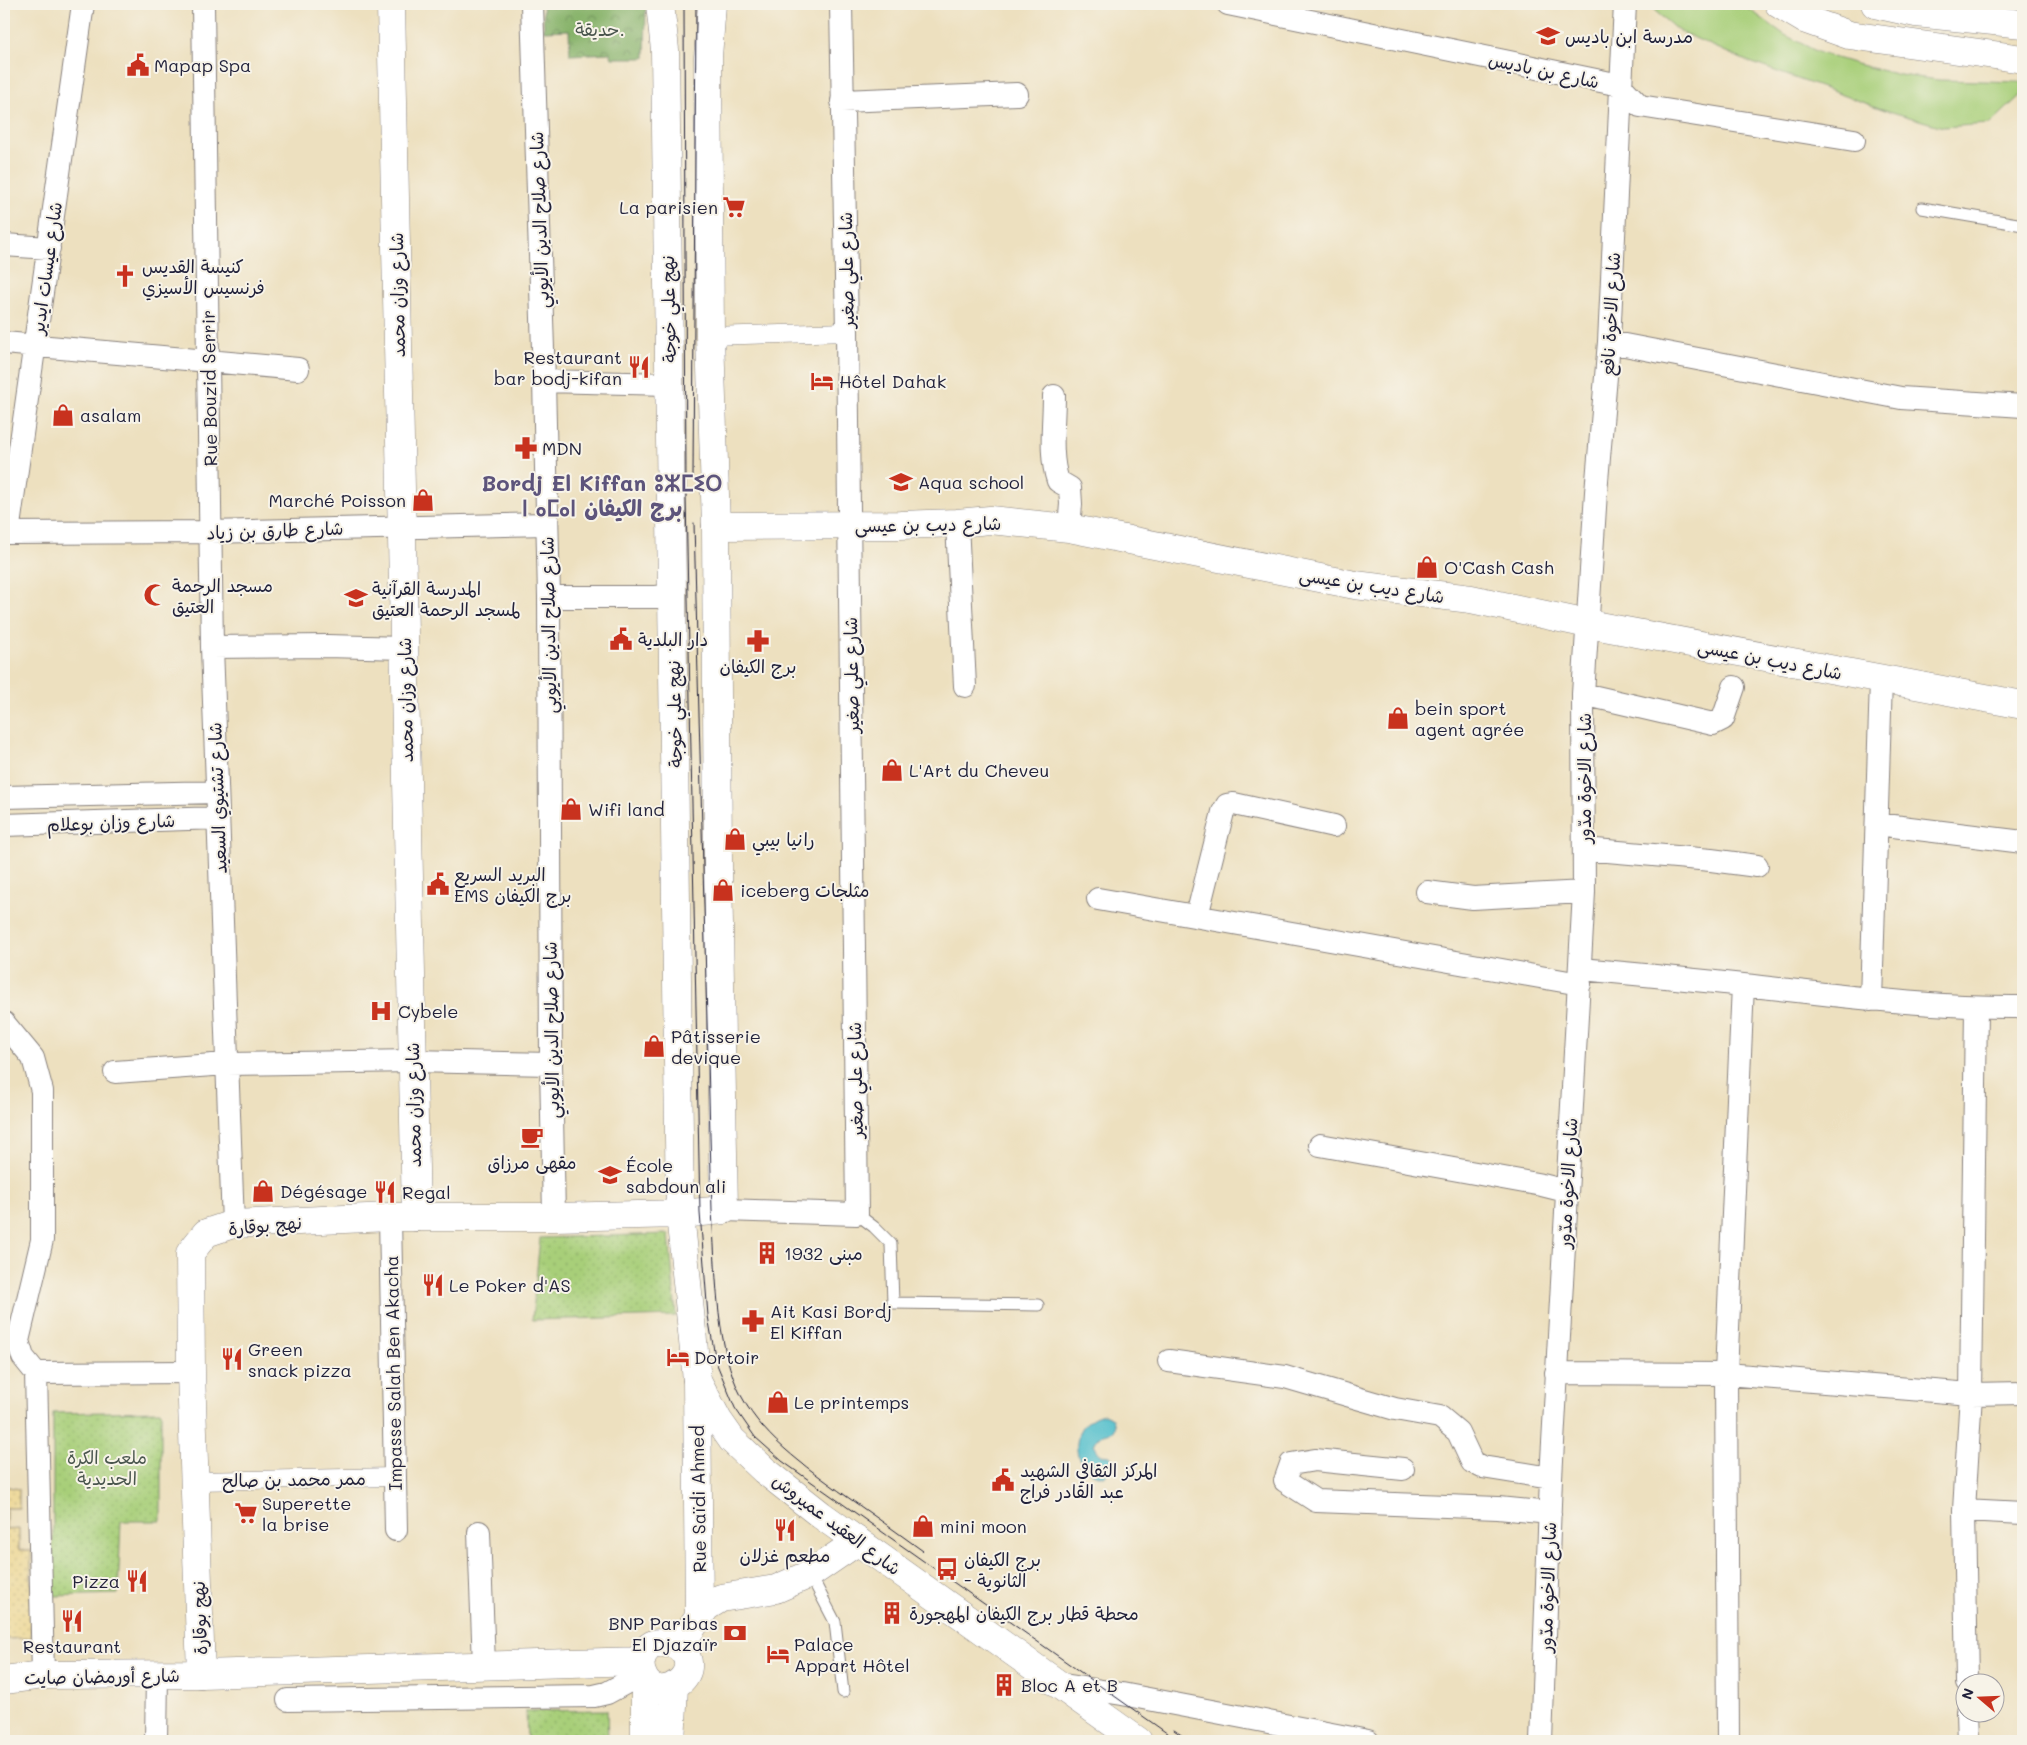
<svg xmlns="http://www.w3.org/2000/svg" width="2027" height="1745" viewBox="0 0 2027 1745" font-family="Mali,'Playpen Sans Arabic','Noto Sans Tifinagh',sans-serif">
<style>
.grass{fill:#a8cf79;stroke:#65785a}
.forest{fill:url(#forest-crowns);stroke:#546a52}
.sand{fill:url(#sand-dots);stroke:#887e6c}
.park{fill:url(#park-dots);stroke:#65785a}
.water{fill:#53bfcc;stroke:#3a7084}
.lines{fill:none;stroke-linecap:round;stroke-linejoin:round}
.service-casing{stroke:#88817d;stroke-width:13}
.pedestrian-casing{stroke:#88817d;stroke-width:19}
.minor-casing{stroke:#88817d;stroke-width:24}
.tertiary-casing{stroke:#88817d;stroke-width:29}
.secondary-casing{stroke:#88817d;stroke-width:29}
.motorway-casing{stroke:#88817d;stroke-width:29}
.service{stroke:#fff;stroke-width:11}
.pedestrian{stroke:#fff;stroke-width:18}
.minor{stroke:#fff;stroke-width:22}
.tertiary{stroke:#fff;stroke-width:28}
.secondary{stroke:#fff;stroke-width:28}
.motorway{stroke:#fff;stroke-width:28}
.tram{stroke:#22223b;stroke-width:1}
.labels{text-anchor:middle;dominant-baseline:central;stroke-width:4;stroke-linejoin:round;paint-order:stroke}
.park-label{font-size:18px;fill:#4a564e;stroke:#f7f3e8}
.poi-label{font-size:18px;fill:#22223b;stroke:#f7f3e8;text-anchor:start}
.street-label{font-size:18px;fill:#22223b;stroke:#f7f3e8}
.district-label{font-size:22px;font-weight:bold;fill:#5d547b;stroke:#f7f3e8}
</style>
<defs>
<pattern id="forest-crowns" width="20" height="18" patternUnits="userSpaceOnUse" patternTransform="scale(1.25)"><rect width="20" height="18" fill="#86b269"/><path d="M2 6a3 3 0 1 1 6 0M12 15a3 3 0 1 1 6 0" fill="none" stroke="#6d9058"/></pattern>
<pattern id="sand-dots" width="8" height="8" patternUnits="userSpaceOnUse" patternTransform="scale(1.25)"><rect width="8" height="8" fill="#eeda9e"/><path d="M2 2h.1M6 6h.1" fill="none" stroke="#ccbb89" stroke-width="1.8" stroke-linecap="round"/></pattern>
<pattern id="park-dots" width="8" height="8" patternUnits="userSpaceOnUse" patternTransform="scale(1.25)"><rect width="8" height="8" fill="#a8cf79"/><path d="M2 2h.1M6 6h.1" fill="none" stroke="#90b16a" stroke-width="1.8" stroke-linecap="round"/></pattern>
</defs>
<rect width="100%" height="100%" fill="#f7f3e8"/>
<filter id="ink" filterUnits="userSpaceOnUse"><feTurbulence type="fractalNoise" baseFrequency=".02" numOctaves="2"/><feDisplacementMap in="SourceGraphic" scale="10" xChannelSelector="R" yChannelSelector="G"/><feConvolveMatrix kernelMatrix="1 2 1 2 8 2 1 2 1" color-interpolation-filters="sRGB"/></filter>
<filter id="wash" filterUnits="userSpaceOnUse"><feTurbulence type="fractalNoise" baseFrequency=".0096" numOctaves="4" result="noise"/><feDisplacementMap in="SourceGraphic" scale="20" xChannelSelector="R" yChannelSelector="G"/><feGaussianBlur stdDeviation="1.12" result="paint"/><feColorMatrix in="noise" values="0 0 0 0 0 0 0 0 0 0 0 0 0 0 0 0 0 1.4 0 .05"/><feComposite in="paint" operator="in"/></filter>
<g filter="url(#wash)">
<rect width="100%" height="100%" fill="#ede0bf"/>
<path class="grass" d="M1654 4H1742L1785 35 1820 53 1856 64 1900 75 1939 80 2023 82V93L1990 124 1943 127 1885 110 1744 60 1677 30 1654 10Z
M1962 4H2023V9Z"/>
<path class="forest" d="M543 4H646L645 58H612L610 53 570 55 569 30 544 31Z"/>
<path class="sand" d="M4 1486 19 1489V1508H6V1530L19 1529V1550H31V1638L4 1639Z"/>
<path class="park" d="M669 1234 676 1316 532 1320 540 1238Z
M161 1411V1521H121L118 1594 53 1596V1413Z
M607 1710 608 1741H527L526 1711Z"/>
<path class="water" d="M1104 1414 1113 1418C1118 1435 1109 1432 1098 1437L1094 1445 1100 1455 1110 1456 1113 1460V1470L1103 1476C1068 1472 1068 1421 1104 1414Z"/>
</g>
<g filter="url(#ink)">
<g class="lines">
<defs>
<path id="service" d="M1922 208 2023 225
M857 1214 874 1227 891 1244 893 1303 1038 1305
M810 1574 835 1622 843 1692"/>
<path id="pedestrian" d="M710 336 847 332
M195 1481 394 1477"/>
<path id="minor" d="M203 4 212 647 233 1224
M532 4 544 381 549 597 551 1064 554 1217
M1228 4 1620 85 1640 106 1854 140
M842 101 1017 94
M4 245 49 248
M1609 342 1901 398 2023 406
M4 343 298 369
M544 381 669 384
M1054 396C1054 423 1049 455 1058 481L1070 488 1071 504 1069 528
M957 523 965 686
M4 533 210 532 546 524
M8 533 83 4
M549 597H656L672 595
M212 647 327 646 404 648
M1583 694 1713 724 1723 719 1734 687
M4 797 217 792
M1877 824 2023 842
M4 825 218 818
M1584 849 1711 860 1757 866
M1427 892 1473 898 1584 892
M1098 899 1580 984
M1197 916 1223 812 1227 805 1234 804 1334 826
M1581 969C1635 974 1689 979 1743 985 1837 995 1929 1008 2023 1007
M1871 1000 1881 680
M4 1023 33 1058 42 1091V1240L18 1341 23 1357 36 1373
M115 1072 227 1064 412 1061 551 1064
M1320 1145 1542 1185 1566 1191
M724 1210 857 1214 847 332 841 4
M390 1217 396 1530
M1169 1361 1285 1377 1395 1409 1440 1417 1458 1432 1472 1462 1482 1467 1551 1478
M1556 1373 1726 1374 1971 1394 2023 1393
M1403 1469 1315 1460 1291 1464 1285 1481 1316 1501 1498 1508 1550 1513
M1964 1510 2023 1513
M479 1532 484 1665
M43 1675 36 1373 191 1372
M1967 1682 1964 1510 1971 1394 1976 1008
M1057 1684 1122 1694 1368 1741
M288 1700 594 1696 607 1693 642 1674
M1967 1712 1968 1741
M1728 1740 1726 1374 1743 985
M156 1741 157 1675
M1541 1741 1551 1478 1584 892 1583 694 1596 492 1609 342 1625 4"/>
<path id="tertiary" d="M391 4 416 1217
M716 526 900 525 957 523 990 520 1069 528 1355 585 1471 599 1588 624 2023 705
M697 1380 699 1619
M672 1643C717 1667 655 1714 642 1673 639 1664 641 1654 648 1648 656 1640 663 1644 673 1643 678 1642 682 1639 686 1636
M683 1651 686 1636 706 1607 721 1598 776 1589 810 1574 858 1541
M201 1674 641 1661
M645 1741V1680
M671 1741 674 1687"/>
<path id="secondary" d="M660 4 665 50 680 1214 697 1380 718 1420 732 1440 764 1470 821 1515 1138 1741
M4 1680 43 1675 201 1674 191 1372 190 1253 206 1233 233 1224 390 1217H554L680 1214 724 1210 718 870 716 526 710 336 708 57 712 4"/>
<path id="motorway" d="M1779 4 1804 19 1849 35 2023 59
M1875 4 1916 13 2023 24"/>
</defs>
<use href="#service" class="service-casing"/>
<use href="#pedestrian" class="pedestrian-casing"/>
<use href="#minor" class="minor-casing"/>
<use href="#tertiary" class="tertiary-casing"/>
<use href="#secondary" class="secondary-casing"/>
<use href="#motorway" class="motorway-casing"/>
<use href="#service" class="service"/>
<use href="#pedestrian" class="pedestrian"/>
<use href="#minor" class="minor"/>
<use href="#tertiary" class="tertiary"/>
<use href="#secondary" class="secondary"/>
<use href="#motorway" class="motorway"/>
<path class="tram" d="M684 4 686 496 700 1213 708 1316 716 1362 735 1408 755 1437 782 1461 1178 1741
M693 478 696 4
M694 523 712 1211C716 1266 715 1337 737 1387 758 1435 805 1466 846 1496 872 1514 898 1533 923 1551
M1174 1730 1190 1741"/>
</g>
</g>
<defs>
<symbol id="school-bare" viewBox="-9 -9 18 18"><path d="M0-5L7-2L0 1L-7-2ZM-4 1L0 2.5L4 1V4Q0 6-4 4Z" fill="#c8321e" stroke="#f7f3e8" stroke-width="2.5" paint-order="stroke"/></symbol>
<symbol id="civic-bare" viewBox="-9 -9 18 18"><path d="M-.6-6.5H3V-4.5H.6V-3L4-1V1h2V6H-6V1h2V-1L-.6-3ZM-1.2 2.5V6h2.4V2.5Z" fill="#c8321e" stroke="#f7f3e8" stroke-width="2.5" paint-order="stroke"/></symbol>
<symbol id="supermarket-bare" viewBox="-9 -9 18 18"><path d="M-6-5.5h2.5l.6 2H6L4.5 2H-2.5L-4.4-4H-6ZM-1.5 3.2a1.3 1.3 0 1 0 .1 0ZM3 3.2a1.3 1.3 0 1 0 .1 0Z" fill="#c8321e" stroke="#f7f3e8" stroke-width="2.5" paint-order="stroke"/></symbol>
<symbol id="church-bare" viewBox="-9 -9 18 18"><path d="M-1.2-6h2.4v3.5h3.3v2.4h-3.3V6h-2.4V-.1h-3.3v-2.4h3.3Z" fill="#c8321e" stroke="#f7f3e8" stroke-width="2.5" paint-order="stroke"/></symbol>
<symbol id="restaurant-bare" viewBox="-9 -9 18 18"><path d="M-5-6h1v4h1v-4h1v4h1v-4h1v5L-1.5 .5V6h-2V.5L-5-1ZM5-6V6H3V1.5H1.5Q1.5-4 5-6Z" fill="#c8321e" stroke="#f7f3e8" stroke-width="2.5" paint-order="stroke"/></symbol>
<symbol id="hotel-bare" viewBox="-9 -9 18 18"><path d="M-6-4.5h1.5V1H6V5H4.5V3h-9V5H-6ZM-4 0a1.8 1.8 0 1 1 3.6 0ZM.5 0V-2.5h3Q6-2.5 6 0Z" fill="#c8321e" stroke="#f7f3e8" stroke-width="2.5" paint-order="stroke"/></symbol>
<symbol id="shop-bare" viewBox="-9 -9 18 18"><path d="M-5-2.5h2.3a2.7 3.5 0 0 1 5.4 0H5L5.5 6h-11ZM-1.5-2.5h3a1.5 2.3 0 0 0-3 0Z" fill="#c8321e" stroke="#f7f3e8" stroke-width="2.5" paint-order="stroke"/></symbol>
<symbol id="pharmacy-bare" viewBox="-9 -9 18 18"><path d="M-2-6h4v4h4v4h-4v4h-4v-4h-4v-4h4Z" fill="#c8321e" stroke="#f7f3e8" stroke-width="2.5" paint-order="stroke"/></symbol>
<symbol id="mosque-bare" viewBox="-9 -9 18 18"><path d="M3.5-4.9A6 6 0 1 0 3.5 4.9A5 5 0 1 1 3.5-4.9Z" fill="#c8321e" stroke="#f7f3e8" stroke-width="2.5" paint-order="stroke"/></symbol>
<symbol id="hospital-bare" viewBox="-9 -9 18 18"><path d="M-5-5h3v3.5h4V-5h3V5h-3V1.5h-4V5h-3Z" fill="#c8321e" stroke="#f7f3e8" stroke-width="2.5" paint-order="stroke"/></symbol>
<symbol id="cafe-bare" viewBox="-9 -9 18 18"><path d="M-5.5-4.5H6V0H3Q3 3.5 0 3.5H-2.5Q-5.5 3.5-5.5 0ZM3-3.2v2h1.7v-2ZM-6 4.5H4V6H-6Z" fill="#c8321e" stroke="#f7f3e8" stroke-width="2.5" paint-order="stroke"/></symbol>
<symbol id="university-bare" viewBox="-9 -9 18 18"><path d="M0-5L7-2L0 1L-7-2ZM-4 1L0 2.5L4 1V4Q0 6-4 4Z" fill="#c8321e" stroke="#f7f3e8" stroke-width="2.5" paint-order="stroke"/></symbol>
<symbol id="building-bare" viewBox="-9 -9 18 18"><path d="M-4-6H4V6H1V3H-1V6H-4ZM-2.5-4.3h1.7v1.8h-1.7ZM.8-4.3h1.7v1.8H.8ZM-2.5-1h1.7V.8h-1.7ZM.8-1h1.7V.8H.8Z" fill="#c8321e" stroke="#f7f3e8" stroke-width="2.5" paint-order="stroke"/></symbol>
<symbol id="bus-bare" viewBox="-9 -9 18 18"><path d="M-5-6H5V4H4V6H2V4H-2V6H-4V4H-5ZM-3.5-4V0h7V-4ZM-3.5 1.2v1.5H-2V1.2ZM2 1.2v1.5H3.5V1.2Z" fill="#c8321e" stroke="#f7f3e8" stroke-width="2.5" paint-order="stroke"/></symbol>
<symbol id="bank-bare" viewBox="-9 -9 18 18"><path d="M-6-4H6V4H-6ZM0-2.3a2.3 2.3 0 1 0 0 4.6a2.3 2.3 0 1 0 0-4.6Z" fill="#c8321e" stroke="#f7f3e8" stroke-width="2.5" paint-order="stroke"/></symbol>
</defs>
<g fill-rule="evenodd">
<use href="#school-bare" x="1532" y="20" width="32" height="32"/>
<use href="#civic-bare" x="122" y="49" width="32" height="32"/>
<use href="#supermarket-bare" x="718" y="191" width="32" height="32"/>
<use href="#church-bare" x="109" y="260" width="32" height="32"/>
<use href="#restaurant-bare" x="623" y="351" width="32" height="32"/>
<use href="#hotel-bare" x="806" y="365" width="32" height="32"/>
<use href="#shop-bare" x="47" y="399" width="32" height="32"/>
<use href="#pharmacy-bare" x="510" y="432" width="32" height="32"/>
<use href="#school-bare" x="885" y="466" width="32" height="32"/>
<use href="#shop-bare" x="407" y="484" width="32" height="32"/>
<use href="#shop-bare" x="1411" y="551" width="32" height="32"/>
<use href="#mosque-bare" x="139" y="579" width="32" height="32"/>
<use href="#school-bare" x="340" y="582" width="32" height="32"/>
<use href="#civic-bare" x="605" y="623" width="32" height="32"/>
<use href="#pharmacy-bare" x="742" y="625" width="32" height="32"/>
<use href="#shop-bare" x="1382" y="702" width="32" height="32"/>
<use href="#shop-bare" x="876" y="754" width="32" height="32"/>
<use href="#shop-bare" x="555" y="793" width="32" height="32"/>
<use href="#shop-bare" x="719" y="823" width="32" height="32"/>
<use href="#civic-bare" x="422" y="868" width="32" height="32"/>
<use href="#shop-bare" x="707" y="874" width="32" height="32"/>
<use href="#hospital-bare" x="365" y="995" width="32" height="32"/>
<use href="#shop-bare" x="638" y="1030" width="32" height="32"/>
<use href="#cafe-bare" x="516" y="1121" width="32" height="32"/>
<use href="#university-bare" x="594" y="1159" width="32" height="32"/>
<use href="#shop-bare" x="247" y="1175" width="32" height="32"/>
<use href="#restaurant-bare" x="369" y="1176" width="32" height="32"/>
<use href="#building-bare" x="751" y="1237" width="32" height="32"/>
<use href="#restaurant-bare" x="417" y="1269" width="32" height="32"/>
<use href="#pharmacy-bare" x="737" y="1305" width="32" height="32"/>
<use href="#hotel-bare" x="662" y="1341" width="32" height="32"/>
<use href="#restaurant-bare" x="216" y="1343" width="32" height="32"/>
<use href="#shop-bare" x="762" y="1386" width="32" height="32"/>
<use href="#civic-bare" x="987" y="1464" width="32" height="32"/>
<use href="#supermarket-bare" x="230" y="1497" width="32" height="32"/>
<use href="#shop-bare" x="907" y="1510" width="32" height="32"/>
<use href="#restaurant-bare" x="769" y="1514" width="32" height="32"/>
<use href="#bus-bare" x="931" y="1553" width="32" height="32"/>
<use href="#restaurant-bare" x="121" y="1565" width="32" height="32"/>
<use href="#building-bare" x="876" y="1597" width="32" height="32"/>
<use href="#restaurant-bare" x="56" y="1605" width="32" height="32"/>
<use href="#bank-bare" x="719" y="1617" width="32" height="32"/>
<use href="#hotel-bare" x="762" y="1638" width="32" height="32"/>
<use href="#building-bare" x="988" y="1669" width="32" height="32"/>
</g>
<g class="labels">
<g class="park-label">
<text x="600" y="29">حديقة.</text>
<text x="107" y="1457">ملعب الكرة<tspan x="107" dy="21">الحديدية</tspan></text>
</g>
<g class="poi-label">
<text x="1565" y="36">مدرسة ابن باديس</text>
<text x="154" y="65">Mapap Spa</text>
<text x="718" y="207" text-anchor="end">La parisien</text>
<text x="142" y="266">كنيسة القديس<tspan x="142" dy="21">فرنسيس الأسيزي</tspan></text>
<text x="622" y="357" text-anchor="end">Restaurant<tspan x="622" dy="21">bar bodj-kifan</tspan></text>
<text x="839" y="381">Hôtel Dahak</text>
<text x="80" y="415">asalam</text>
<text x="542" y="448">MDN</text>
<text x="918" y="482">Aqua school</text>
<text x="406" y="500" text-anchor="end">Marché Poisson</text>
<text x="1444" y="567">O'Cash Cash</text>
<text x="172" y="585">مسجد الرحمة<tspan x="172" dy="21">العتيق</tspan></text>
<text x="372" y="588">المدرسة القرآنية<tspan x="372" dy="21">لمسجد الرحمة العتيق</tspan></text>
<text x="638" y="639">دار البلدية</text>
<text x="758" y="666" text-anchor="middle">برج الكيفان</text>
<text x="1415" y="708">bein sport<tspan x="1415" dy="21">agent agrée</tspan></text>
<text x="909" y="770">L'Art du Cheveu</text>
<text x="588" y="809">Wifi land</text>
<text x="752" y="839">رانيا بيبي</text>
<text x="454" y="874">البريد السريع<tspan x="454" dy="21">EMS برج الكيفان</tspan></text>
<text x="740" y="890">iceberg مثلجات</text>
<text x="398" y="1011">Cybele</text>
<text x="671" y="1036">Pâtisserie<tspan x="671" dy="21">devique</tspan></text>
<text x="532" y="1162" text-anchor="middle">مقهى مرزاق</text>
<text x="626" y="1165">École<tspan x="626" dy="21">sabdoun ali</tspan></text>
<text x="280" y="1191">Dégésage</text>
<text x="402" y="1192">Regal</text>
<text x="784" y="1253">مبنى 1932</text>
<text x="449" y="1285">Le Poker d'AS</text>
<text x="770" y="1311">Ait Kasi Bordj<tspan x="770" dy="21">El Kiffan</tspan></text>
<text x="248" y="1349">Green<tspan x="248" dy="21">snack pizza</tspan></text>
<text x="694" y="1357">Dortoir</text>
<text x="794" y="1402">Le printemps</text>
<text x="1020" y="1470">المركز الثقافي الشهيد<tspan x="1020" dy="21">عبد القادر فراج</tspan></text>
<text x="262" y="1503">Superette<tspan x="262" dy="21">la brise</tspan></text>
<text x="940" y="1526">mini moon</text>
<text x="785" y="1555" text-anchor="middle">مطعم غزلان</text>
<text x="964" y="1559">برج الكيفان<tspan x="964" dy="21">- الثانوية</tspan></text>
<text x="120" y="1581" text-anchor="end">Pizza</text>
<text x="909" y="1613">محطة قطار برج الكيفان المهجورة</text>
<text x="718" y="1623" text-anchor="end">BNP Paribas<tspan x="718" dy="21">El Djazaïr</tspan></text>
<text x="794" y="1644">Palace<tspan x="794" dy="21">Appart Hôtel</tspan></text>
<text x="72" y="1646" text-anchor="middle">Restaurant</text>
<text x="1021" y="1685">Bloc A et B</text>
</g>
<g class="street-label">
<text transform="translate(1544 70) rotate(12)">شارع بن باديس</text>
<text transform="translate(539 220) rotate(-92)">شارع صلاح الدين الأيوبي</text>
<text transform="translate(46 268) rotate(-82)">شارع عيسات ايدير</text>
<text transform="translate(846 270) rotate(-91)">شارع علي صغير</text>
<text transform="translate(397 295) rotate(-91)">شارع وزان محمد</text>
<text transform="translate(668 309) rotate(-91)">نهج علي خوجة</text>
<text transform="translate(1610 314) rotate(-87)">شارع الاخوة نافع</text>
<text transform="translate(209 388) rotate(-91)">Rue Bouzid Serrir</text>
<text transform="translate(928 524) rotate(-1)">شارع ديب بن عيسى</text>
<text transform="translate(275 530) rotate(-2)">شارع طارق بن زياد</text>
<text transform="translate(1372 585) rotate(9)">شارع ديب بن عيسى</text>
<text transform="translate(548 625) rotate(-91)">شارع صلاح الدين الأيوبي</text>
<text transform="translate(1770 659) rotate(11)">شارع ديب بن عيسى</text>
<text transform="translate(851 675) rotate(-91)">شارع علي صغير</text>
<text transform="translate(405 700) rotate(-91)">شارع وزان محمد</text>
<text transform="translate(674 714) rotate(-91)">نهج علي خوجة</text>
<text transform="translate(1584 778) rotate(-90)">شارع الاخوة مدّور</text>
<text transform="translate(217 798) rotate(-92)">شارع تشتيوي السعيد</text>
<text transform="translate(111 822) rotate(-2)">شارع وزان بوعلام</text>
<text transform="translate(551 1030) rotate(-91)">شارع صلاح الدين الأيوبي</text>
<text transform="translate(855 1080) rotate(-91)">شارع علي صغير</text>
<text transform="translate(413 1105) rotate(-91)">شارع وزان محمد</text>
<text transform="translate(1567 1183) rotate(-87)">شارع الاخوة مدّور</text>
<text transform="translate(265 1225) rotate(-5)">نهج بوقارة</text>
<text transform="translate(393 1373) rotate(-91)">Impasse Salah Ben Akacha</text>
<text transform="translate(294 1479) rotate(-1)">ممر محمد بن صالح</text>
<text transform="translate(698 1499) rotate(-91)">Rue Saïdi Ahmed</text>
<text transform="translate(837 1524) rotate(37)">شارع العقيد عميروش</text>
<text transform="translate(1547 1587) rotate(-88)">شارع الاخوة مدّور</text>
<text transform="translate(199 1618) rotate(-92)">نهج بوقارة</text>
<text transform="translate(102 1676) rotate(-1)">شارع أورمضان صايت</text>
</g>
<g class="district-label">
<text x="602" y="482">Bordj El Kiffan ⵓⵣⵎⵉⵔ<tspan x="602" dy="25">ⵏ ⴰⵎⴰⵏ برج الكيفان</tspan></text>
</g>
</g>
<rect width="2027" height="1745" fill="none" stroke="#f7f3e8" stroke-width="20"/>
<g transform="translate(1980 1698) rotate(289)"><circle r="24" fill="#f7f3e8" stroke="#a29fa3"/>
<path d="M0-4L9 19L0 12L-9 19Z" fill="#c8321e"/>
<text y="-8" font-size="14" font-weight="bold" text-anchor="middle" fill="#22223b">N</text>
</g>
</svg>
